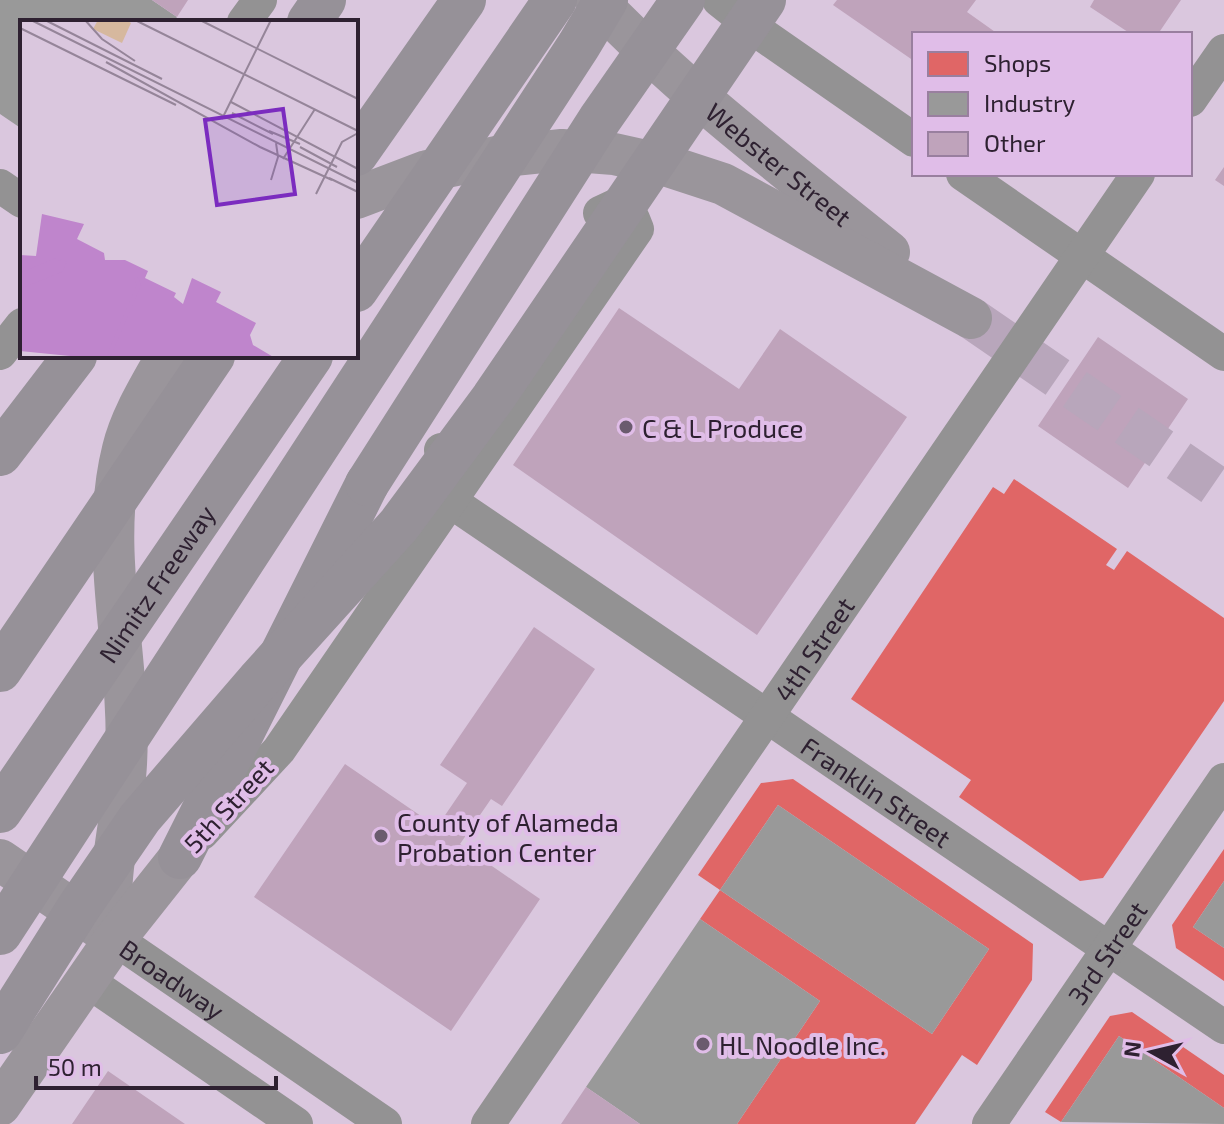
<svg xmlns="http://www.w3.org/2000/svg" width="1224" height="1124" viewBox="0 0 1224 1124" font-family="'Exo 2',sans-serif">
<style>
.shops{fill:#e06666;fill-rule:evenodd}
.industry{fill:#999}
.building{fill:#bfa3bb}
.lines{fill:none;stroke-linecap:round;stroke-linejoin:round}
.major-tunnel{stroke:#b8a6bb;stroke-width:42;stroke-dasharray:42 21;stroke-linecap:butt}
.minor{stroke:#939293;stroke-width:34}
.major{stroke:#9a959b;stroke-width:42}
.highway{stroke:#969198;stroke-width:44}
.highway-bridge{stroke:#969198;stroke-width:44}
.poi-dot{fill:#6a5b6e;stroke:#e0bde8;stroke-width:3}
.labels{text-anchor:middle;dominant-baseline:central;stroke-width:8;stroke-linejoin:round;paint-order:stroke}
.street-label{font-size:26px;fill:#2e2131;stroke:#e0bde8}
.poi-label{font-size:26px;fill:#2e2131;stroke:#e0bde8;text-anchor:start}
.inset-river{fill:none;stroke:#bf85cc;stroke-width:4}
.inset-road{fill:none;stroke:#958599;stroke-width:2}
.view{fill:#7b2cbf;fill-opacity:0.15;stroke:#7b2cbf;stroke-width:4}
.inset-edge{fill:none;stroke:#2e2131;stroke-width:4}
</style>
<rect width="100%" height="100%" fill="#dac7de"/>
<path class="shops" d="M1014 479 1117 549 1106 565 1114 570 1127 551 1224 618V701L1103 878 1080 881 959 797 971 780 851 699 993 487 1004 494Z
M793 779 1033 944 1032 980 977 1065 962 1055 915 1124H737L820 1001 700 919 720 890 698 875 761 783ZM778 805 989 949 932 1034 720 890Z
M1224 849V881L1193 927 1224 948V981L1176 948 1172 925Z
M1132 1012 1224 1075V1108L1119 1036 1061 1122 1045 1112 1110 1016Z"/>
<path class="industry" d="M0 0H152L177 17 173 22H22V129L0 114Z
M778 805 989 949 932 1034 720 890Z
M1224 881V948L1193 927Z
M700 919 820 1001 737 1124H640L586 1087Z
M1119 1036 1224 1108V1124L1061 1122Z"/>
<path class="building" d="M152 0H188L177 17Z
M837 0H976L967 12 998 34H914V61L833 5Z
M1094 0H1181L1158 34H1131L1090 7Z
M1224 167V186L1215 180Z
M619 308 739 389 780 329 907 417 757 635 513 465Z
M1098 337 1188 399 1128 488 1038 426Z
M534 627 595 669 502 806 491 799 460 844 540 899 451 1031 254 897 345 764 437 827 467 783 440 765Z
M108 1071 185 1124H72Z
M586 1087 640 1124H561Z"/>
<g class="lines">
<path class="major-tunnel" d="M971 318 1224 492"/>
<g class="minor">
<path d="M719 0 763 35 914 140"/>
<path d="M244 22 260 0"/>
<path d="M1190 100 1224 51"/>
<path d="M963 174 1224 354"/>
<path d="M0 186 22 201"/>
<path d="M0 353 22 325"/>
<path d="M441 450 450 501"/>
<path id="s1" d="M450 501 1224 1027"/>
<path d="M202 833 279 750 637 229 633 219 615 206 600 213"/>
<path id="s2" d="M115 939 385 1124"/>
<path d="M86 980 296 1124"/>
<path id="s3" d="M488 1124 1138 174"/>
<path id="s4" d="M989 1124 1224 780"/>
</g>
<g class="major">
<path id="s5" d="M596 0C685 93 789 171 889 252"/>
<path d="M356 198 427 171 496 157 562 150 614 154 668 166 723 184 971 318"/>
<path d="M0 860 104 931"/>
<path d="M115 939C114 919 110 898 112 878 115 840 124 802 126 764 132 658 97 553 123 449 131 416 151 385 167 356"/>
<path d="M0 1105 115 939 180 857"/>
</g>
<path class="highway" d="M309 22 324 0
M356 154 464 0
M0 454 75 356
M180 857 367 484"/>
<g class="highway-bridge">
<path d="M356 290 555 0"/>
<path d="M367 484 600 119 683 0"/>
<path d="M0 670 213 356"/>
<path id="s6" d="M0 811 311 356"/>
<path d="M0 933 579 45 606 0"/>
<path d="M0 1032 79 907 140 818 258 681 399 525 493 398 764 0"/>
</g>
</g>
<g class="poi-dot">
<circle cx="626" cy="427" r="8"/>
<circle cx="381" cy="836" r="8"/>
<circle cx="703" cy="1044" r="8"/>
</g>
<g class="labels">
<g class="street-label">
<text stroke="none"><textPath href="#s5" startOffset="246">Webster Street</textPath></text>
<text stroke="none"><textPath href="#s6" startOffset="276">Nimitz Freeway</textPath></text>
<text stroke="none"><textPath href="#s3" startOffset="576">4th Street</textPath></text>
<text stroke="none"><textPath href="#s1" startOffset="516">Franklin Street</textPath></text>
<text transform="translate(228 805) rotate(-47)">5th Street</text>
<text stroke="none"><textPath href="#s4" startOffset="208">3rd Street</textPath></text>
<text stroke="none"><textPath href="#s2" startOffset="70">Broadway</textPath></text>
</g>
<g class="poi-label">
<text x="642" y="427">C &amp; L Produce</text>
<text x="397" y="821">County of Alameda<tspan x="397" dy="30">Probation Center</tspan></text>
<text x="719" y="1044">HL Noodle Inc.</text>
</g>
</g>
<g transform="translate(20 20)">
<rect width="338" height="338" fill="#dac7de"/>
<path d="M78 0H106L111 3 102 23 73 9Z" fill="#d6b89e"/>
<path d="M22 194 64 204 57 219 84 233 85 240H105L128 251 125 258 156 273 154 277 163 284 172 258 201 272 196 282 236 303 230 315 233 325 255 338H70L0 331V235L16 236Z" fill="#bf85cc"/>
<path class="inset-river" d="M0 255 36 240M0 257 44 241M0 260 44 242M0 263 42 246M0 267 41 250 45 241M89 335 119 265 116 258"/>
<path class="inset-road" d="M11 0 338 163M25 0 142 59M65 0 82 19 115 41M115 0 338 111M180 0 338 79M0 8 156 85M86 42 240 127 312 160M211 82 338 149M212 93 253 114M202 99 251 0M249 111 280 124M280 127 317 147M263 139 295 89M309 158 338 172M251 160 258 137 256 123M296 174 322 122 338 113"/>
<path class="view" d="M263 89 275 174 197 185 185 100Z"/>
<rect width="338" height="338" class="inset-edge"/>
</g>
<rect x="912" y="32" width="280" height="144" fill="#e0bde8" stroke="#997f9f" stroke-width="2"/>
<rect x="928" y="52" width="40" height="24" fill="#e06666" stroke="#997f9f" stroke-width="2"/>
<text x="984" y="72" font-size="24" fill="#2e2131">Shops</text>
<rect x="928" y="92" width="40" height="24" fill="#999999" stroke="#997f9f" stroke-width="2"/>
<text x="984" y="112" font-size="24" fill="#2e2131">Industry</text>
<rect x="928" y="132" width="40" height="24" fill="#bfa3bb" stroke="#997f9f" stroke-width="2"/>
<text x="984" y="152" font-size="24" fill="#2e2131">Other</text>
<g transform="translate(1152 1052) rotate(278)" stroke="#e0bde8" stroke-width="6" paint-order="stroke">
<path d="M0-6L14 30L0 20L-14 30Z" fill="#2e2131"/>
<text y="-12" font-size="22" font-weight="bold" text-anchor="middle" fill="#2e2131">N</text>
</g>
<path d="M36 1076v12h240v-12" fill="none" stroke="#2e2131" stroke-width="4"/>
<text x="48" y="1076" font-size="24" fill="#2e2131" stroke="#e0bde8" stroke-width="6" paint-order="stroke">50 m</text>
</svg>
